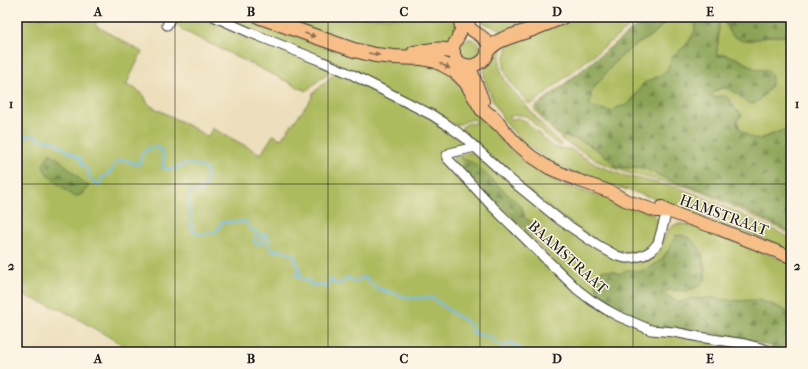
<svg xmlns="http://www.w3.org/2000/svg" width="808" height="369" viewBox="0 0 808 369" font-family="'IM FELL French Canon',serif">
<style>
.grass{fill:#adbb5e;stroke:#646c3d;fill-rule:evenodd}
.forest{fill:url(#forest-firs);stroke:#536038;fill-rule:evenodd}
.lines{fill:none;stroke-linecap:round;stroke-linejoin:round}
.stream{stroke:#73beec;stroke-width:2}
.minor-casing{stroke:#3b3934;stroke-width:11}
.major-casing{stroke:#3b3934;stroke-width:14}
.highway-casing{stroke:#3b3934;stroke-width:16}
.minor{stroke:#fff;stroke-width:9}
.major{stroke:#f7be87;stroke-width:12}
.highway{stroke:#f7be87;stroke-width:14}
.oneway{fill:#8a6d52}
.grid{fill:none;stroke:#1c1c1c;stroke-width:1;stroke-opacity:0.55}
.labels{text-anchor:middle;dominant-baseline:central;stroke-width:3;stroke-linejoin:round;paint-order:stroke}
.street-label{font-size:15px;fill:#1c1c1c;stroke:#fcf5e5}
.neatline{fill:none;stroke:#1c1c1c;stroke-width:1.5}
.grid-label{font-size:13px;text-anchor:middle;font-weight:bold;fill:#1c1c1c}
</style>
<defs>
<pattern id="forest-firs" width="22" height="20" patternUnits="userSpaceOnUse"><rect width="22" height="20" fill="#8aa355"/><path d="M5 1l3.5 6h-7zM16 11l3.5 6h-7z" fill="#708446"/></pattern>
</defs>
<rect width="100%" height="100%" fill="#fcf5e5"/>
<filter id="ink" filterUnits="userSpaceOnUse"><feTurbulence type="fractalNoise" baseFrequency=".025" numOctaves="2"/><feDisplacementMap in="SourceGraphic" scale="8" xChannelSelector="R" yChannelSelector="G"/><feConvolveMatrix kernelMatrix="1 2 1 2 8 2 1 2 1" color-interpolation-filters="sRGB"/></filter>
<filter id="wash" filterUnits="userSpaceOnUse"><feTurbulence type="fractalNoise" baseFrequency=".012" numOctaves="4" result="noise"/><feDisplacementMap in="SourceGraphic" scale="16" xChannelSelector="R" yChannelSelector="G"/><feGaussianBlur stdDeviation="0.9" result="paint"/><feColorMatrix in="noise" values="0 0 0 0 0 0 0 0 0 0 0 0 0 0 0 0 0 1.4 0 .05"/><feComposite in="paint" operator="in"/></filter>
<g filter="url(#wash)">
<rect width="100%" height="100%" fill="#eddfbc"/>
<path class="grass" d="M17 17H99L95 25 142 52 126 85 134 88 144 95 147 102 151 106 191 127 207 136 209 135 212 128 261 154 273 135 281 139 312 98 313 93 328 80 331 76 334 74 340 72 433 119 466 143V145L449 149 440 155 456 170 580 295 690 338 715 342 762 352H135L62 310 17 293ZM49 153 61 161 86 185 89 186 51 178Z
M176 17H206L329 67 330 71 306 91 184 31C179 27 175 23 176 17Z
M224 17H254L446 69 478 108 490 127 496 135 519 158 546 176 557 182 598 196 615 198 653 214 656 217 659 225 656 236 651 244 646 248 640 252 632 254H625L616 251 583 232 543 203 461 130 462 127 467 124 476 123 477 122 476 120C466 118 463 125 454 125Z
M278 17H456L458 24 450 45 402 50 380 49 356 44Z
M477 17H554L504 36 502 31 500 29 486 24 480 20Z
M566 17H642L548 91 534 103 529 104C520 93 504 79 504 63 504 56 508 51 507 44Z
M675 17 691 19 696 24C695 26 695 28 695 30 692 39 681 52 673 55L668 69 662 74 645 83 637 92 629 104 624 106 618 107 612 112 590 106 591 93 596 85 616 61 632 47 643 41 658 30 661 26 671 19Z
M721 18 727 26 730 34 747 41 758 39 767 36H791V104L789 117 791 125V130L786 129 760 139 751 138 740 129 737 121 738 118 741 117 728 98 724 96 709 98C723 80 734 90 747 103L758 101 768 91 767 70H757L725 54 717 55 719 24Z
M460 49a10 10 0 1 1 20 0a10 10 0 1 1-20 0Z
M503 47C498 63 499 71 508 85L544 127 562 145H559L553 142 526 116C521 115 514 114 510 117V119H512L518 118 524 120 552 146 557 148 570 149 597 165 622 175 679 188 690 192 706 198 791 238V252C782 248 773 243 763 239 751 234 739 230 726 226 706 218 685 210 664 202 590 175 518 171 487 86 483 74 483 71 488 60 490 57 490 54 492 52 495 50 500 48 503 47Z
M572 78 558 92 543 102 538 110 548 123 563 137C581 138 593 146 607 157 610 160 612 164 615 166 623 171 633 165 642 168 651 170 659 176 667 179 680 184 693 186 705 191 734 204 762 218 791 232V234L708 195 690 188 624 172 600 162 567 143 561 139 545 123 535 110 536 106Z
M471 152 476 153 624 262C636 255 649 250 660 242 666 239 665 230 673 226 677 223 681 224 686 224L791 263V331L786 328 788 312 774 305 757 300 732 301 713 298 690 299 679 303 662 293C672 287 677 291 686 290 694 290 700 285 705 280V269L702 253 690 238 681 235 674 239 672 245 661 260 648 269 639 272 633 270 620 274 613 271 598 301 590 296 454 164 453 157Z"/>
<path class="forest" d="M648 17H791V36H767L758 39 742 41 730 34 727 26 721 18 719 24 717 55C733 54 740 60 754 68 758 71 761 69 765 70 772 71 773 79 771 85 770 89 767 92 764 95 760 98 758 104 752 104 748 104 745 101 742 98 729 87 722 82 709 97 715 98 724 94 728 98L737 111 740 112 742 115C741 116 739 117 738 119 733 128 751 139 758 139 763 139 768 136 773 134 779 131 785 130 791 130V232C762 218 734 204 705 191 693 186 680 184 667 179 659 176 651 170 642 168 634 165 626 170 618 167 612 165 611 161 607 157 593 146 581 138 563 137 556 131 538 116 538 107L543 102 558 92 572 78ZM675 17 691 19 695 24C695 26 695 28 695 30 693 39 681 52 673 55 669 67 667 73 654 79 650 80 647 81 643 84 638 90 633 101 628 104 621 109 619 104 612 112L590 106 591 93 596 85 616 61 632 47 643 41 658 30 661 26 671 19Z
M50 153 61 161 86 185 89 186 84 192 79 196H73L51 178 45 171 43 165Z
M460 157 473 163 522 207 525 218 535 224 533 236 465 170Z
M676 235C687 236 696 241 701 252 702 254 702 258 703 261 704 267 706 273 705 280L699 286 690 289 686 291 669 290 662 293 679 303 690 299 713 298 732 301 757 300 774 305 788 312 786 328 791 331V352H782L769 346 735 337 647 325 632 320 598 301 596 282 602 270 613 271 620 274C627 268 631 269 639 272 647 269 656 265 661 260 668 253 672 243 676 235Z"/>
<g class="lines">
<path class="stream" d="M17 129 27 137 34 134C42 144 49 138 57 143 58 144 62 147 62 147 68 151 72 155 79 157L82 164 87 168 91 180 99 186 100 184 101 178C104 177 107 175 109 173 111 171 113 168 114 165 120 156 129 161 137 164L140 163C141 160 141 156 142 154 144 150 150 149 153 146 166 149 163 156 163 167H162H164L165 169H176C182 161 198 164 206 169 207 177 208 185 201 191 197 191 192 190 189 194 188 197 190 200 190 203 190 204 189 205 189 206 188 209 190 212 191 215 192 219 190 227 193 230 198 237 211 233 217 231L222 222H239L245 221 248 223 250 229 255 230 257 233 254 241 255 243 259 244 262 243 261 237 263 234H266C269 238 268 241 269 245 271 248 272 249 273 252L278 249C284 252 290 253 295 256 296 259 296 262 297 264 298 267 300 269 300 273L296 275C299 277 302 278 305 280H308L310 281V284L313 285 320 284 325 288 328 285 331 279 334 283C342 285 343 282 348 277L354 282 365 277 367 278C373 290 386 291 397 294 403 296 407 298 413 298 420 298 426 297 433 298 445 308 457 316 470 324L471 326 472 332 479 335 490 336 494 343H498L504 347 509 343H512L514 345 527 352"/>
</g>
</g>
<g filter="url(#ink)">
<g class="lines">
<defs>
<path id="minor" d="M215 17 251 33 321 61 353 75 432 115 446 124 464 137 512 181 560 220 599 246 617 256 625 258H633L644 255 652 250 658 243 660 236 667 211
M167 25 171 17
M475 147 450 153 447 155V158L492 206 550 263 578 290 591 300 607 310 618 316 651 330 674 332 699 337 745 344 761 348 773 352"/>
<path id="major" d="M459 17C460 21 461 25 461 29 460 38 451 44 453 52 458 73 490 68 488 46 486 36 477 35 471 29 468 26 468 21 467 17
M467 66 471 70 483 101
M493 116 504 130 518 145 531 156 549 168 577 180 611 192 625 200 656 211H667
M662 207 667 211 719 229 791 257"/>
<path id="highway" d="M260 17 354 50 375 55 394 57 421 58 436 61 442 64 455 71 466 82 482 109 499 124
M488 50C497 39 513 36 527 31 538 27 550 22 562 17
M414 53C426 51 441 47 453 52"/>
</defs>
<use href="#minor" class="minor-casing"/>
<use href="#major" class="major-casing"/>
<use href="#highway" class="highway-casing"/>
<use href="#minor" class="minor"/>
<use href="#major" class="major"/>
<use href="#highway" class="highway"/>
</g>
<defs><path id="oneway-solid" d="M-6-.8H1V-3.2L6.5 0L1 3.2V.8H-6Z"/></defs>
<g class="oneway">
<use href="#oneway-solid" transform="translate(310 35) rotate(19)"/>
<use href="#oneway-solid" transform="translate(374 54) rotate(10)"/>
<use href="#oneway-solid" transform="translate(445 66) rotate(28)"/>
</g>
</g>
<path class="grid" d="M175 17V352M328 17V352M480 17V352M633 17V352M17 184H791"/>
<g class="labels">
<g class="street-label">
<text transform="translate(724 215) rotate(20)">HAMSTRAAT</text>
<text transform="translate(568 257) rotate(42)">BAAMSTRAAT</text>
</g>
</g>
<rect width="808" height="369" fill="none" stroke="#fcf5e5" stroke-width="44"/>
<rect x="22" y="22" width="764" height="325" class="neatline"/>
<g class="grid-label">
<text x="98" y="16">A</text>
<text x="251" y="16">B</text>
<text x="404" y="16">C</text>
<text x="557" y="16">D</text>
<text x="710" y="16">E</text>
<text x="11" y="108">1</text>
<text x="797" y="108">1</text>
<text x="11" y="270">2</text>
<text x="797" y="270">2</text>
<text x="98" y="363">A</text>
<text x="251" y="363">B</text>
<text x="404" y="363">C</text>
<text x="557" y="363">D</text>
<text x="710" y="363">E</text>
</g>
</svg>
